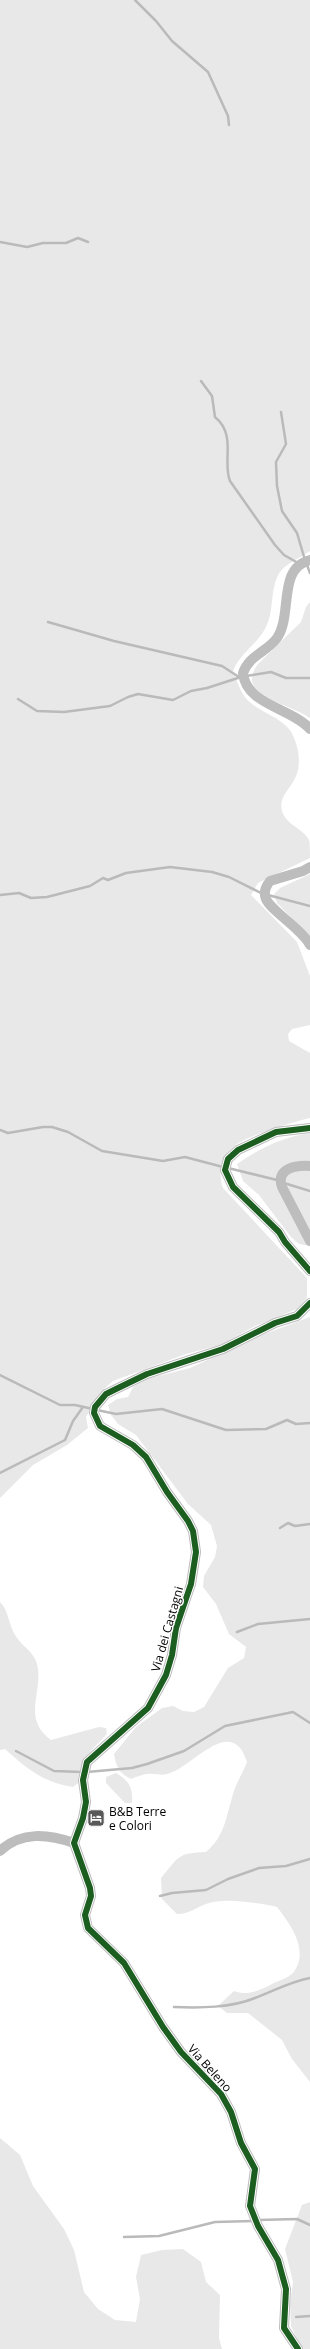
<svg xmlns="http://www.w3.org/2000/svg" width="310" height="2349" viewBox="0 0 310 2349" font-family="'Open Sans',sans-serif">
<style>
.green{fill:#e8e8e8}
.lines{fill:none;stroke-linecap:round;stroke-linejoin:round}
.stream{stroke:#bababa;stroke-width:2.5}
.minor{stroke:#bdbdbd;stroke-width:10}
.cycleway-casing{stroke:#fff;stroke-width:8}
.cycleway{stroke:#1b5e20;stroke-width:6}
.labels{text-anchor:middle;dominant-baseline:central;stroke-width:3;stroke-linejoin:round;paint-order:stroke}
.street-label{font-size:12px;fill:#000;stroke:#fff}
.poi-label{font-size:12px;fill:#000;stroke:#fff;text-anchor:start}
</style>
<rect width="100%" height="100%" fill="#fff"/>
<path class="green" d="M0 0H310V551C300 558 284 564 278 575 270 591 274 611 266 627 258 644 241 652 233 671 238 683 241 696 252 704 266 715 288 720 294 738 299 749 301 765 296 776 291 789 278 796 282 811 286 825 303 828 309 840 310 844 310 853 310 858L258 883 251 895 297 942 310 976V1025L292 1029 288 1034 289 1041 310 1053V1118C293 1122 251 1135 237 1144 222 1154 217 1172 223 1188L307 1278V1298L297 1309 253 1327 223 1344 186 1354 113 1381 103 1390 86 1417 88 1428 67 1445 33 1465 0 1498Z
M310 602V718C297 708 255 698 252 681 251 675 255 668 258 664L301 622 306 607Z
M310 874V937L277 903 274 894 280 888Z
M310 1133V1246L299 1244 291 1237 259 1195 243 1181 237 1164C260 1148 283 1137 310 1133Z
M310 1317V2082L292 2059 282 2040 248 2013H227L218 2006 234 1991C247 1996 259 1991 272 1984 278 1981 288 1978 293 1973 310 1951 291 1925 277 1907 258 1903 224 1897 206 1904 195 1908 189 1914 177 1914L162 1899 161 1878C180 1856 177 1853 206 1852 225 1836 226 1817 233 1794 236 1783 243 1773 247 1762 232 1714 194 1765 170 1773 163 1776 159 1774 152 1774 145 1773 137 1777 131 1779 119 1773 116 1767 114 1754L136 1727 162 1708 173 1706 183 1711 194 1712 204 1707 228 1668 244 1658 246 1647 229 1634 216 1604 203 1587 204 1576 215 1557 217 1546 211 1525 188 1504 136 1435 118 1424 111 1415 108 1405 117 1399 128 1397 133 1387 150 1378 190 1368 259 1336Z
M0 1602C9 1611 8 1623 15 1635 23 1648 36 1652 38 1669 41 1697 23 1719 51 1740L99 1727 106 1728 107 1734C92 1750 79 1760 78 1783L73 1787C44 1783 26 1768 5 1749L0 1750Z
M116 1773C129 1781 133 1787 132 1803H125L106 1783V1777Z
M0 2138 20 2155 33 2186 64 2229 74 2250 84 2292 98 2309 115 2320 136 2322 140 2299 136 2277 141 2255 162 2250 183 2249 201 2262 206 2282 220 2295 219 2338 222 2349H0Z
M310 2202V2349H302L291 2326 290 2304 293 2282 285 2249 302 2205Z"/>
<g class="lines">
<path class="stream" d="M135 0 156 21 172 41 208 72 228 116 229 125
M0 242 27 247 43 243H66L78 238 88 242
M201 381 212 396 215 417C237 435 222 462 230 481L275 545 284 555 298 563
M281 412 286 444 276 462 277 486 282 511 297 533 305 560
M307 565 310 573
M48 622 114 641 222 666 239 677
M246 676 271 672 286 678H310
M18 699 37 711 64 712 110 706 128 697 138 694 173 700 191 691 207 688 241 677
M0 895 19 893 31 898 47 897 90 886 103 878 108 880 126 873 170 867 212 872 229 877 261 893
M268 895 310 906
M0 1130 8 1133 43 1127H52L68 1132 102 1151 163 1161 185 1157 223 1167
M228 1168 277 1180
M284 1183 310 1191
M0 1375 60 1405H75L93 1409
M97 1410 116 1414 162 1409 226 1430 266 1429 287 1420 296 1424 310 1423
M0 1473 65 1440 73 1421 83 1407
M280 1528 288 1523 295 1526 310 1524
M237 1632 258 1624 310 1619
M16 1751 54 1771 82 1772
M87 1772 132 1768 147 1764 184 1751 225 1726 293 1712 310 1723
M160 1896 172 1893 206 1890 228 1879 259 1868 286 1866 310 1859
M174 2007C200 2008 231 2008 255 1998 274 1991 289 1982 310 1978
M258 2220 297 2219 310 2225
M124 2237 159 2236 215 2222 253 2221
M296 2317 310 2316"/>
<path class="minor" d="M310 560C277 568 293 615 277 638 267 652 249 655 243 673 246 705 292 708 310 729
M310 867 303 871 270 881C266 886 263 892 266 899 271 911 302 929 310 945
M310 1128 276 1132 238 1150 228 1159 225 1170 233 1187 279 1232 285 1242 310 1271
M310 1166C297 1165 275 1168 282 1187L310 1241
M74 1843 83 1818 86 1802 83 1780 87 1762 148 1708 166 1675 172 1655 176 1628 191 1584 196 1552 193 1531 188 1521 167 1492 146 1457 133 1445 100 1426 94 1413 95 1407 106 1394 116 1389 147 1374 223 1349 275 1323 297 1316 310 1303
M74 1843 90 1888 91 1896 85 1915 88 1928 124 1963 163 2027 181 2052 221 2094 231 2112 241 2143 255 2169 250 2206 258 2226 278 2260 286 2289 284 2328 298 2349
M0 1851C21 1831 48 1834 74 1843"/>
<defs>
<path id="cycleway" d="M310 1128 276 1132 238 1150 228 1159 225 1170 233 1187 279 1232 285 1242 310 1271
M298 2349 284 2328 286 2289 278 2260 258 2226 250 2206 255 2169 241 2143 231 2112 221 2094 181 2052 163 2027 124 1963 88 1928 85 1915 91 1896 90 1888 74 1843 83 1818 86 1802 83 1780 87 1762 148 1708 166 1675 172 1655 176 1628 191 1584 196 1552 193 1531 188 1521 167 1492 146 1457 133 1445 100 1426 94 1413 95 1407 106 1394 116 1389 147 1374 223 1349 275 1323 297 1316 310 1303"/>
</defs>
<use href="#cycleway" class="cycleway-casing"/>
<use href="#cycleway" class="cycleway"/>
</g>
<defs>
<symbol id="hotel-square" viewBox="-11 -11 22 22"><rect x="-9" y="-9" width="18" height="18" rx="4" fill="#595959" stroke="#fff"/><path d="M-6-4.5h1.5V1H6V5H4.5V3h-9V5H-6ZM-4 0a1.8 1.8 0 1 1 3.6 0ZM.5 0V-2.5h3Q6-2.5 6 0Z" fill="#fff"/></symbol>
</defs>
<g fill-rule="evenodd">
<use href="#hotel-square" x="86" y="1808" width="20" height="20"/>
</g>
<g class="labels">
<g class="street-label">
<text transform="translate(167 1629) rotate(-74)">Via dei Castagni</text>
<text transform="translate(210 2068) rotate(48)">Via Beleno</text>
</g>
<g class="poi-label">
<text x="109" y="1811">B&amp;B Terre<tspan x="109" dy="14">e Colori</tspan></text>
</g>
</g>
</svg>
